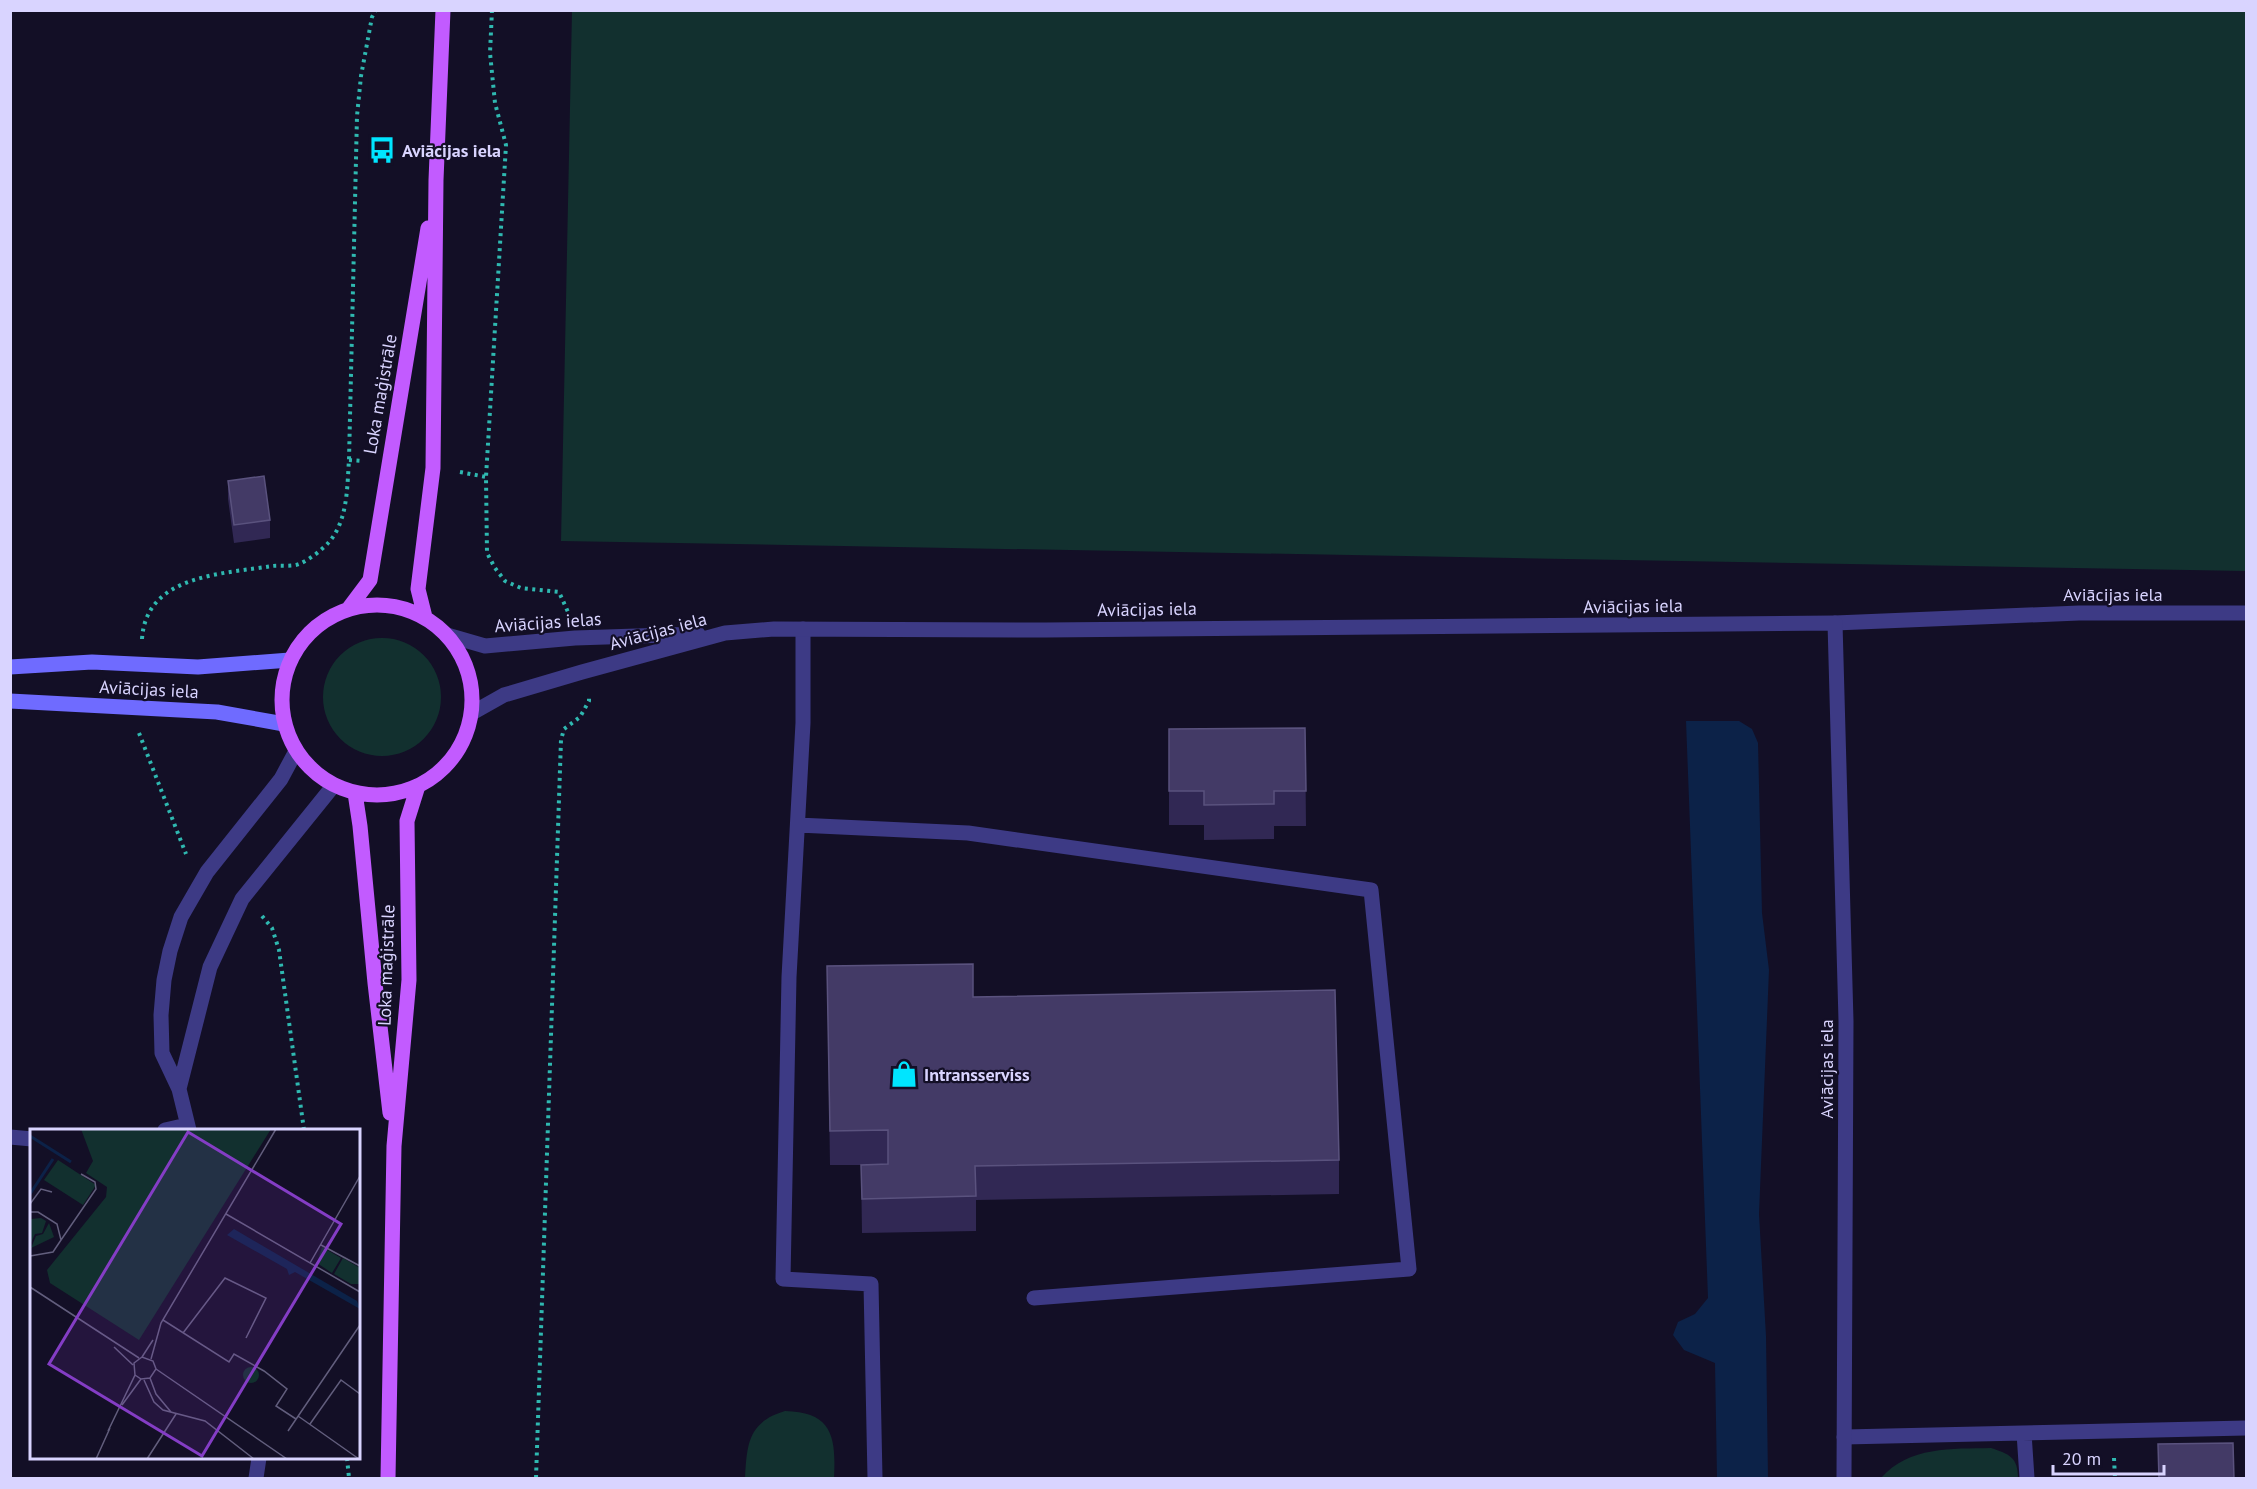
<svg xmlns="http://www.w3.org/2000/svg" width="2257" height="1489" viewBox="0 0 2257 1489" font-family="'PT Sans',sans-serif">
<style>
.green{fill:#12302f}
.water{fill:#0c2248}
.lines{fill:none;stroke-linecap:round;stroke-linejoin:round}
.path{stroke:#2fb8b0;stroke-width:4;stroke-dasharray:3 4.5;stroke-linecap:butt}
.service{stroke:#3d3a85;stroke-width:15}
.minor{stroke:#3d3a85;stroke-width:15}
.secondary{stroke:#6f6bff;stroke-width:15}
.primary{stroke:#c25bff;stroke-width:15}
.wall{fill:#312854}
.building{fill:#433a66;stroke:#5a527e;stroke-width:1.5}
.labels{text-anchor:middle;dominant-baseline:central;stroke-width:4.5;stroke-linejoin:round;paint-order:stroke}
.poi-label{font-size:18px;font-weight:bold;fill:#d9d4ff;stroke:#130f26;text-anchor:start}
.street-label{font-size:18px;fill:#d9d4ff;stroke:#130f26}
.inset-river{fill:none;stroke:#0c2248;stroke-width:3}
.inset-road{fill:none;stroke:#625e7d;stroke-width:1.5}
.view{fill:#843dc5;fill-opacity:0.15;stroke:#843dc5;stroke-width:3}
.inset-edge{fill:none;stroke:#d9d4ff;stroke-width:3}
</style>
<rect width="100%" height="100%" fill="#130f26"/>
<path class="green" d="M572 11H2246V571L561 541Z
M323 697a59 59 0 1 1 118 0a59 59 0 1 1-118 0Z
M785 1411C833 1412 836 1438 834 1478H745C747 1444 748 1422 785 1411Z
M1991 1448C2009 1454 2018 1457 2018 1478H1881C1909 1446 1952 1449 1991 1448Z"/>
<path class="water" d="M1686 721H1739L1752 729 1758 743 1762 913 1769 970 1759 1214 1766 1336 1768 1478H1717L1715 1363 1684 1350 1673 1335 1678 1322 1695 1314 1708 1298Z"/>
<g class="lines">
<path class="path" d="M492 10 490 53 495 103 506 145 486 477 487 553 495 568 505 581 521 588 559 592 568 612
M349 460 363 461
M460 472 486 477
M142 639C146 574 224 574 272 566 281 565 291 567 299 564 309 560 322 550 329 542 348 520 347 487 349 460L357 116 361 76 372 17 376 10
M139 733 186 854
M262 916 272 928 279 950 304 1130
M347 1458 349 1478
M2114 1458 2115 1478
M536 1478 561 740 564 729 580 717 589 701V698"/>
<path class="service" d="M1835 623 2079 613H2246
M803 629V723L789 977 783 1279 871 1284 875 1478
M798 825 968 833 1371 890 1409 1269 1034 1298
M179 1089 210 967 242 899 334 785
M165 1130 187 1125
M189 1130 179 1089 162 1053 161 1015 164 980 170 951 181 917 207 872 281 779 296 751
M10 1137 32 1139
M2024 1433 2027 1478
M1844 1437 2246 1428
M256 1478 259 1458"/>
<path class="minor" d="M447 635 485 646 575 638 698 634
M472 713 504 695 582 672 725 633 774 629 1046 630 1835 623 1846 1021 1844 1478"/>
<path class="secondary" d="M10 667 92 662 198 667 290 660
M10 701 217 712 284 724"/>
<path class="primary" d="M282 700a95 95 0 1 1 190 0a95 95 0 1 1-190 0Z
M349 608 370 580 428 228
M425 617 418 589 433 468 436 180 443 10
M355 793 360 826 375 983 390 1113
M388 1478 394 1146 409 980 407 821 418 786"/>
</g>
<path class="wall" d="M228 481 270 520V538L234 543 228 499Z
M1305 728 1306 826H1274V839L1204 840V825H1169V729Z
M827 966 973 997 1339 1160V1194L976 1200V1231L862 1233 861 1165H830Z"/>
<path class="building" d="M264 476 270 520 234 525 228 481Z
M1305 728 1306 791H1274V804L1204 805V791H1169V729Z
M973 964V997L1335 990 1339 1160 975 1166 976 1196 862 1199 861 1165 888 1164V1130L830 1131 827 966Z
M2233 1443 2234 1479H2159L2158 1444Z"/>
<defs>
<symbol id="bus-bare" viewBox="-9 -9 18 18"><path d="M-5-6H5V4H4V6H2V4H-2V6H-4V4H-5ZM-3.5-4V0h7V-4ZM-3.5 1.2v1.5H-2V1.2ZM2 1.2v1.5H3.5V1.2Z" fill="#00e5ff" stroke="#130f26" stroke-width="2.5" paint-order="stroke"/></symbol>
<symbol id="shop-bare" viewBox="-9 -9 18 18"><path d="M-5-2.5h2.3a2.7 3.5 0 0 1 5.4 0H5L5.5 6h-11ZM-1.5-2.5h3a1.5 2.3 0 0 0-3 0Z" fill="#00e5ff" stroke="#130f26" stroke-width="2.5" paint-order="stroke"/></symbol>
</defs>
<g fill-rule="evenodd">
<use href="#bus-bare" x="363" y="131" width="38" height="38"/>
<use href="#shop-bare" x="885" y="1055" width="38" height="38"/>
</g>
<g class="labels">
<g class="poi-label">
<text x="402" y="150">Aviācijas iela</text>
<text x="924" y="1074">Intransserviss</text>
</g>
<g class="street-label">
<text transform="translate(380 394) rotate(-80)">Loka maģistrāle</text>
<text x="2113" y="594">Aviācijas iela</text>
<text transform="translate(1633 606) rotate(-1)">Aviācijas iela</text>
<text transform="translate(1147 609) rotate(-1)">Aviācijas iela</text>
<text transform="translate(548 622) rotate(-4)">Aviācijas ielas</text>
<text transform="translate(658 631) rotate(-15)">Aviācijas iela</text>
<text transform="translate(149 689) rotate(3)">Aviācijas iela</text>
<text transform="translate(386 965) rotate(-88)">Loka maģistrāle</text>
<text transform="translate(1826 1069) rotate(-90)">Aviācijas iela</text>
</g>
</g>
<g transform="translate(30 1129)">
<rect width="330" height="330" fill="#130f26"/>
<path d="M51 0H241L109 211 20 154 17 141 76 68 77 58 56 44 63 32ZM28 31 66 56 53 76 14 51ZM11 89 16 92 12 104 5 105 0 116 1 90ZM19 94 24 108 1 119 6 107 13 105ZM292 118 311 129 302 144 287 134ZM313 129 330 139V155H321L304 145ZM213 246a8 8 0 1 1 16 0a8 8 0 1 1-16 0Z" fill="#12302f"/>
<path d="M204 100 327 172 330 180 265 143 259 146 257 140 197 106Z" fill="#0c2248"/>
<path class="inset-river" d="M0 7 41 33M0 65 23 30"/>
<path class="inset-road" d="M0 75 11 60 22 63M0 83H8L27 95 31 111 23 123 0 127M196 85 330 163M31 111 66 60 65 53 51 45M291 116 330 137M280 134 330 47M0 158 109 229M133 191 199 233 204 225 234 242 257 260 246 277 266 290M153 204 195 149 236 169 216 209M84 218 103 236M112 228 123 211M121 230 131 194 246 0M126 240 257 330M120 249 126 265 141 283M114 251 124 273 133 281 175 292 224 330M92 276 111 250M268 287 329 330M280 295 311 251 330 265M78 302 105 246 104 234 112 228 123 232 126 240 120 249 111 250 105 246M258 302 330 196M66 330 80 299M117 330 146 285"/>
<path class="view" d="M158 3 311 95 172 327 19 235Z"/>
<rect width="330" height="330" class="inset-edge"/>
</g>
<rect width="2257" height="1489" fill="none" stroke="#d9d4ff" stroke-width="24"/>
<path d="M2053 1465v9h111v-9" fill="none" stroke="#d9d4ff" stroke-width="3"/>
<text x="2062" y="1465" font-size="18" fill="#d9d4ff" stroke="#130f26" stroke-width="4.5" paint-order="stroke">20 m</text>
</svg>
